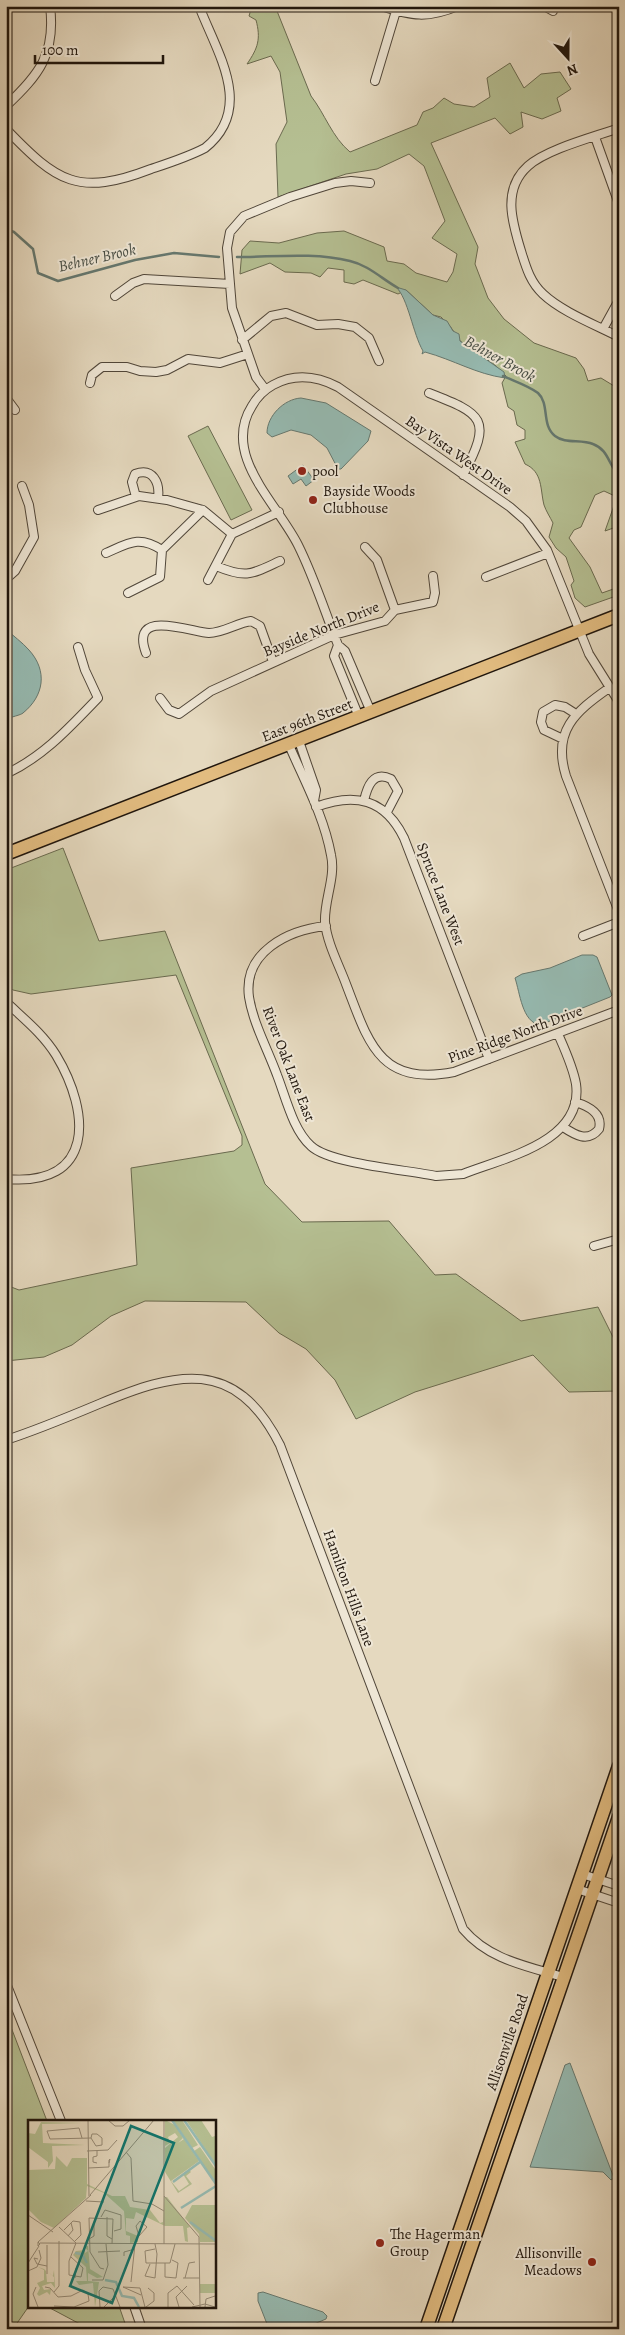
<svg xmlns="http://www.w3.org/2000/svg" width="625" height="2335" viewBox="0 0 625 2335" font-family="Alegreya,serif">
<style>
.green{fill:#b5bf92;stroke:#6a6a4f}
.water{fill:#96bab1;stroke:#66786f}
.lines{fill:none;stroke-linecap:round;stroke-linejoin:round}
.stream{stroke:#66786f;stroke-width:2.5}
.minor-casing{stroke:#504639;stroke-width:10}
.primary-casing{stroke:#1f150c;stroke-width:15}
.minor{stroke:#eee6d5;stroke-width:8}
.primary{stroke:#e2bc80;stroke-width:12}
.poi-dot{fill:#8f2418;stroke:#eee6d5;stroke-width:2}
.labels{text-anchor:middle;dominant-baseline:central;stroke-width:4;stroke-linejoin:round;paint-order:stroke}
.street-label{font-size:15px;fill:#1f150c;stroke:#eee6d5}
.poi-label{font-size:15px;fill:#1f150c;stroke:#eee6d5;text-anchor:start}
.water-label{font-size:16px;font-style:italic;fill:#494f46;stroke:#eee6d5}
.inset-river{fill:none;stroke:#96bab1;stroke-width:2.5}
.inset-road{fill:none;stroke:#968b77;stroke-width:1}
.view{fill:#0f766e;fill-opacity:0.15;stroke:#0f766e;stroke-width:2.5}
.inset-edge{fill:none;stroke:#1f150c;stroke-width:2.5}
</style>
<rect width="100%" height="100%" fill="#e5d9bf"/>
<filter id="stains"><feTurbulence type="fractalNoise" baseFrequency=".004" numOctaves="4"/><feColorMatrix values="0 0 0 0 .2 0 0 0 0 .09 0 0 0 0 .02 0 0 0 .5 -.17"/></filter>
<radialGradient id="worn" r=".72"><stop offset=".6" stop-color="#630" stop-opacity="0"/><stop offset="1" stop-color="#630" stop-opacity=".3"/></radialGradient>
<path class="green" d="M252 6H275L311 96C325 114 332 137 350 152L417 125 423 112 433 108 444 98 454 104 474 107 490 97 487 78 510 63 524 88 541 74 560 72 571 89 557 98 561 111 542 119 521 112 523 127 510 134 495 118 431 143 478 247 475 264 488 298 504 319 534 343 576 358 584 369 588 381 601 378 619 389V526L605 531 617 497 604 491 595 495 581 527 574 530 569 538 590 567 602 593 619 587V595L585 607 575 598 571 585 574 581 566 557 556 548 549 537 553 523C550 517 546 511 544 505 540 489 543 472 525 464L515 442 525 439V430L517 425 514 411 508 407 502 383 506 376 495 365 460 341 450 326 441 317 433 315 406 290 398 294 363 280 354 284 344 282V270L328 268 320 277 311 273 285 272 270 263 240 274 242 250 250 241 279 243 317 233 344 231 384 247 387 261 404 264 416 273 447 282 453 272 457 254 432 238 445 221 424 166 409 154 377 169 346 174 278 197 276 144 287 122 280 72 271 56 247 64C258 48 261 39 256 20L249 16Z
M208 426 252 510 231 520 188 436Z
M63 848 99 941 165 931 265 1184 302 1222 389 1221 435 1275 456 1274 521 1321 598 1307 615 1341H619V1391L569 1392 533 1355 415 1392 356 1419 335 1380 306 1349 279 1333 246 1302 145 1301 111 1316 72 1345 44 1357 6 1361V1285L19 1290 137 1265 131 1168 234 1151 242 1145V1136L176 975 31 994 13 990 6 983V870Z
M6 2014 47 2121H29V2306L13 2329H6Z
M119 2306 127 2329H82L80 2324 48 2307Z"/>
<path class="water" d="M396 287 406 290 433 315 447 321 453 331 459 334 460 341 504 372 505 378C476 374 454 360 425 352L422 354 423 351C413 334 408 298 396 287Z
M301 398 326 403 371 431 368 441 341 469H338L327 448 311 435 291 430 272 437 267 433C267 416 284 399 301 398Z
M303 465 314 480 306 486 301 479 293 484 288 476Z
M6 629C13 636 22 642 29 650 48 671 44 696 23 713 21 715 11 717 6 719Z
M582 955H593L597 957 612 995 610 997 540 1025C522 1022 520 993 515 978L522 974 550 968Z
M570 2063 614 2178 611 2180 603 2172 530 2167 565 2065Z
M263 2292 323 2312 327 2316 326 2319 302 2329H269L258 2301V2293Z"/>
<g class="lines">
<path class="stream" d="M6 229 14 232 33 249 38 273 58 281 135 260 174 253 219 257
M237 257C274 257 313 252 350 261 368 265 382 279 398 288
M503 376C514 381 529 386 538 393 550 404 541 425 555 436 565 444 581 439 593 444 609 450 608 465 619 475"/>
<defs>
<path id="minor" d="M381 6C412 16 427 19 458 6
M544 6 553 11
M375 81 396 11
M6 106C39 75 56 54 50 6
M619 128C594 137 547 149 528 166 502 189 512 222 521 251 526 267 530 282 543 294 562 312 596 325 619 337
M6 129C57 182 78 197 151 169 169 163 188 157 205 148 255 108 217 53 199 6
M595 137 619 204
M115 296 133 283 144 279 230 284
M603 329 619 300
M242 340 271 316 286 313 317 325 338 324 355 327 369 338 379 361
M90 383 92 375 102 367H127L140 371 156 372 167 370 188 359 220 363 248 354
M265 389 256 377 232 308 227 248 230 232 244 216 290 197 335 183 351 181 370 183
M429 393C483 414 493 419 463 475
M6 398 15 410
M136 497 132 482 135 474C153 467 160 483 158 498
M98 510 139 496 167 500 203 510 232 534
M232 534 279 512
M365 547 377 560 395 610
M106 553C129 543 139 535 162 550
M216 566C247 579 252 574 280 561
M486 577 548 553
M6 579 15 571 34 537 29 505 22 486
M208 580 232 534
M128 593 160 577 162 550 203 510
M338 645 334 656 359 717
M146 653C129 607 191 632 209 633 223 633 237 623 251 621L260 626 273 662
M609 688C575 712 552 731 566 776L619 912
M160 698 169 710 179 714 211 691 334 635 385 621 395 610 433 602 435 593 433 576
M371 712 345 651 338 645C325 612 314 577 298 545 277 503 221 455 252 406 257 397 264 390 273 385 295 373 317 376 338 387L510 507 526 521 547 550 589 654 619 702
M563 739 544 730 541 722 543 712 555 705 565 707 576 714
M299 741 316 790 314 801
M289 745C304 780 324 816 331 855 336 877 324 900 325 922 327 943 339 965 346 984 368 1041 379 1087 454 1072L619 1010
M6 774C44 756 69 728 98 698L85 670 78 647
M364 801C367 787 373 770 391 779L398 791 387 812
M316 807C355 792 385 799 404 838L489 1059
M326 926C288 930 243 952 249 997 253 1023 268 1050 277 1075 286 1098 293 1130 311 1146 330 1164 408 1170 436 1176L463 1174C503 1158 584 1142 576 1084 573 1067 565 1050 558 1034
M583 936 619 922
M6 1002C24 1019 43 1034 56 1055 91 1113 95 1187 6 1179
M563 1127C575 1135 588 1143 599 1129 603 1113 588 1106 575 1102
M594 1246 619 1239
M6 1440C37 1430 68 1417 99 1404 176 1372 235 1356 280 1445L463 1929C489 1960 527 1966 563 1977
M582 1874 619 1886
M577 1889 619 1903
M6 1983 61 2121
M134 2306 142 2329"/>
<path id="primary" d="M6 854 619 615
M426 2329 619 1766
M443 2329 619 1817"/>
</defs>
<use href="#minor" class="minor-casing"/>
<use href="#primary" class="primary-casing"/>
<use href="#minor" class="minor"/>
<use href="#primary" class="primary"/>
</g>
<g class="poi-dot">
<circle cx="302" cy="471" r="5"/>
<circle cx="313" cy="500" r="5"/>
<circle cx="380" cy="2243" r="5"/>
<circle cx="592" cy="2262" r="5"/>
</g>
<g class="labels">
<g class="street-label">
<text transform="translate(459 455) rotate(35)">Bay Vista West Drive</text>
<text transform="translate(321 629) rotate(-22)">Bayside North Drive</text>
<text transform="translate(307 720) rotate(-21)">East 96th Street</text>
<text transform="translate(441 894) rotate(69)">Spruce Lane West</text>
<text transform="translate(515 1034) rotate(-20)">Pine Ridge North Drive</text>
<text transform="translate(289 1064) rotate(69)">River Oak Lane East</text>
<text transform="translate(349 1588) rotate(70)">Hamilton Hills Lane</text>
<text transform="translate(507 2042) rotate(-71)">Allisonville Road</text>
</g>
<g class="poi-label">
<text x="312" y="471">pool</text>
<text x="323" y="491">Bayside Woods<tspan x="323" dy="17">Clubhouse</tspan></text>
<text x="390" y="2234">The Hagerman<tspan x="390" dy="17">Group</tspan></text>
<text x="582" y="2253" text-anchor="end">Allisonville<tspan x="582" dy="17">Meadows</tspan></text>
</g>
<g class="water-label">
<text transform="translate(97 258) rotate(-13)">Behner Brook</text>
<text transform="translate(500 359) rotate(29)">Behner Brook</text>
</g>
</g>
<g transform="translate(28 2120)">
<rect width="188" height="188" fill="#e5d9bf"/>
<path d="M137 0 147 5 155 18 150 23 156 19 171 41 143 61 151 71 161 64 155 54 161 50 163 52 158 56 164 64 150 73 137 52V28L150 17 147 13 140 17 142 23 137 26ZM145 0H154L170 25 164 28ZM158 0H173L184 17 187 16V44ZM13 2 54 3 14 4 15 23 57 25 24 26 25 41 20 48V42L0 27V13L7 14ZM172 27 187 49V63L166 31ZM28 36 39 47 44 38H59V64L84 76H97L102 87 122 90 132 103 135 102 136 77H139L162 107 159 108 160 122 157 121 155 106H137L108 92 106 99 98 98V111L110 116V122L102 123V116L98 115 96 91 76 73 59 66 58 78 26 108 13 102 0 89V50L27 49ZM164 85H187V122H172L171 114 157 98ZM56 126H60L62 149 75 157 69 158 60 153V161L71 162 67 187 65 163 51 165 48 161H59L58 147 45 135 48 131 57 130V133L60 131ZM10 147 16 149 18 151 19 162H26V157L20 152 25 156 26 150 27 168 23 163 14 166 16 170 23 169 22 175 19 172 11 176 9 174 12 168 9 163 16 160V150ZM172 164H187V173H172Z" fill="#b5bf92"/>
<path class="inset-river" d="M144 0 188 64M156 0 188 46M145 62 172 42M153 88 188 66M162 102 188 121M47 133 54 134 59 143M77 160 88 162 94 176 106 178 111 187"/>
<path class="inset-road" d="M60 0 61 76M80 0 87 6H95L102 0M136 0V124M54 18 51 8 19 11 22 19 63 18 64 14H69L74 18V25L68 26 63 18M59 31 80 30 89 20M98 32 103 38 105 81 124 84 136 91M69 43 65 42V37L69 36V31M60 48 81 47V40L82 39 81 43M62 75 126 0M136 76 171 117 172 187M58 81 76 82M0 95 25 112M73 97 77 90 93 95V109L86 111M79 97V116L84 119M112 101 119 107 111 116 108 106ZM31 107 48 123 41 141V155L53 157 55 148 43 137M36 110 45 101 52 102 53 115 47 121M40 116 45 110 43 103M61 119 66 116V103M10 122V126L12 124 10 122 63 75M12 123 188 124M127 129 117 131 118 143H142L147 124M70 132 92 131M96 136V132L107 129M10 139 6 138 9 144 19 146M0 143 11 126M137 143V157L148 158 150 143 144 140M122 144 117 156 127 158 129 134 127 124M76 149 72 148 62 132 61 98 85 99 84 124M0 151 9 147 13 138 11 130M19 154V125M47 158 48 148 52 144M155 158H172M157 158 161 143 167 142M64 160H75L80 145 78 124M103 162 107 124M8 167 5 174 10 187M17 167 22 168 30 177M95 167 112 168 117 187M95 167 113 175M26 172 31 166V121M26 186 46 187 61 181 60 174 55 170 43 176 30 177M72 187 71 171 75 167 85 169 92 187M76 187 88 175M118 187 126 181V173L120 168M140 187V173L149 166 166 185M151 187 148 177 159 166M164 187 177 184 187 187M177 187 178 179 187 176"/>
<path class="view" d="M103 6 146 23 84 183 42 166Z"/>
<rect width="188" height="188" class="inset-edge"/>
</g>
<rect width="625" height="2335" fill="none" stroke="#e5d9bf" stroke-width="25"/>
<rect x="8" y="8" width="610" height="2320" fill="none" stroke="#1f150c" stroke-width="2.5"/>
<rect x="12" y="12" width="600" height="2310" fill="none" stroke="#1f150c"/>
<g transform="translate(568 58) rotate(159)" stroke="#eee6d5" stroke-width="4" paint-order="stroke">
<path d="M0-4L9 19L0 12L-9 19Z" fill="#1f150c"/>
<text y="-8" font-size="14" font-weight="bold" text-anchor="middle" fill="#1f150c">N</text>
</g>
<path d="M35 55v8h128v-8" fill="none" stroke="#1f150c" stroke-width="2.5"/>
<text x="42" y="55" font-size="15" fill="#1f150c" stroke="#eee6d5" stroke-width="4" paint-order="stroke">100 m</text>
<rect width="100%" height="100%" filter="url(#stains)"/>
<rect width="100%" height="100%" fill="url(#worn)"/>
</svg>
